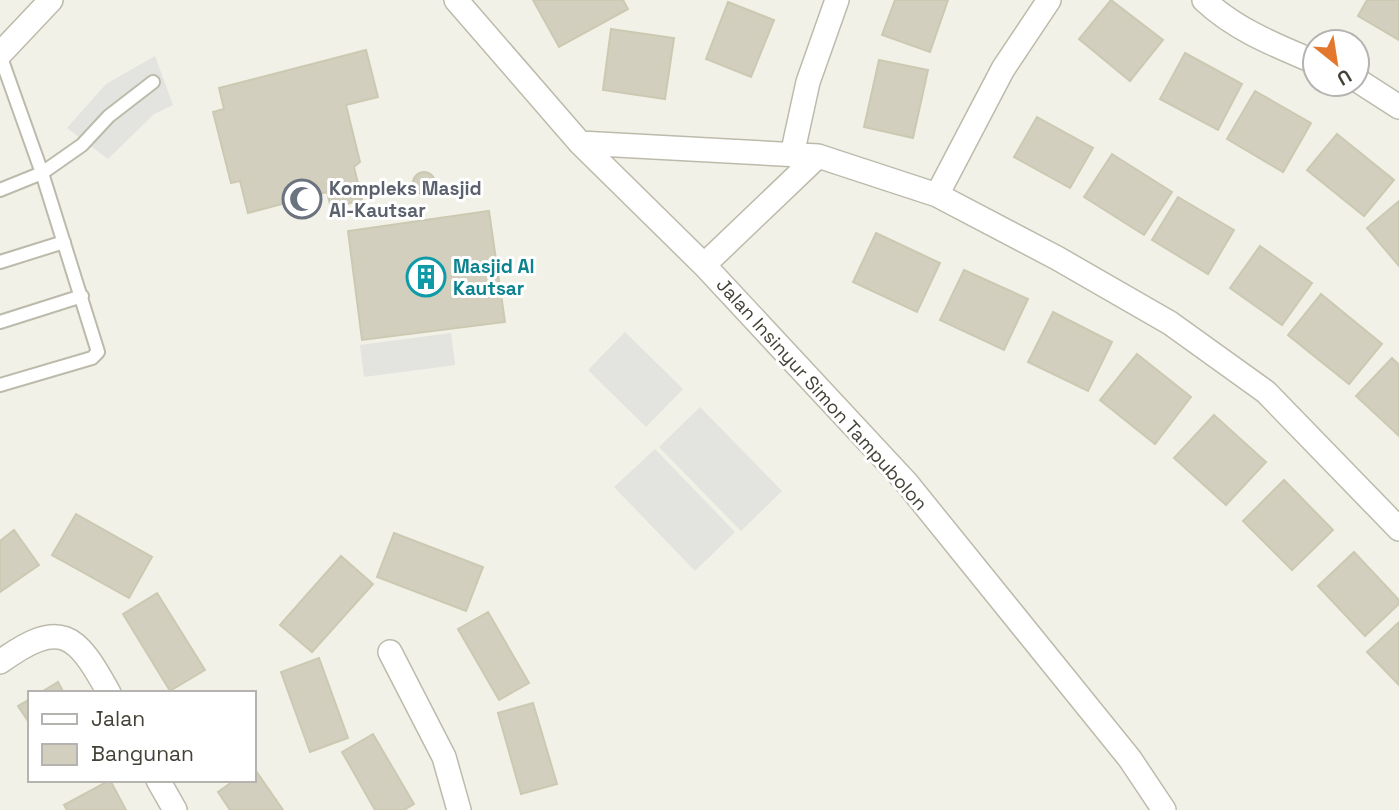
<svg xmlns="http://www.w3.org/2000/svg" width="1399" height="810" viewBox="0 0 1399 810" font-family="'Space Grotesk',sans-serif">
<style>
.parking{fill:#e3e3df}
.building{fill:#d2cfbe;stroke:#ccc9b2;stroke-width:2}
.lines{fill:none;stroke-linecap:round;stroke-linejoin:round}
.service-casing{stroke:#bcbbab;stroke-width:16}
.minor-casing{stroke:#bcbbab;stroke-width:26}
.service{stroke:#fff;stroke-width:12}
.minor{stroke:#fff;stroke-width:23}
.labels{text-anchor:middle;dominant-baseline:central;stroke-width:6;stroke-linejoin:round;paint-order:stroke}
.worship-label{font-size:19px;font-weight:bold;fill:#5b616d;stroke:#fff;text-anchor:start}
.culture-label{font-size:19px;font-weight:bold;fill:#0d838f;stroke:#fff;text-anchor:start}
.street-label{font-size:19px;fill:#444237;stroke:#fff}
</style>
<rect width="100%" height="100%" fill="#f2f1e7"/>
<path class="parking" d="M155 56 173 105 154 114 108 159 67 128 106 84Z
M625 332 683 389 646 427 588 370Z
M451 333 455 365 364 377 360 345Z
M700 407 782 491 741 531 659 447Z
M655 449 735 532 695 571 614 487Z"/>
<path class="building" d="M533 0H623L628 9 559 47Z
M895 0H948L930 52 882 35Z
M1111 0 1163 40 1130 81 1079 39Z
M1367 0H1399V40L1358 16Z
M728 2 774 20 751 77 706 59Z
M611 29 674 38 665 99 603 90Z
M366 50 378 97 346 105 360 162 354 167 362 200 331 208 327 192 248 213 240 181 231 183 213 112 224 109 219 88Z
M1185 53 1242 84 1218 130 1160 99Z
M879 60 928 70 913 138 864 127Z
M1255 91 1311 123 1283 172 1227 139Z
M1037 117 1093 148 1070 188 1014 157Z
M1337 134 1394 180 1364 216 1307 170Z
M1112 154 1172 192 1144 235 1084 197Z
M413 183a11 11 0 1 1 22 0a11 11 0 1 1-22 0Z
M1178 197 1234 230 1208 274 1152 240Z
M1399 201V266L1367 228Z
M489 211 505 322 362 340 348 231Z
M876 233 940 263 917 312 853 282Z
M1260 246 1312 283 1282 325 1230 288Z
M964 270 1028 299 1004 350 940 320Z
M1321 294 1382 344 1349 384 1288 335Z
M1053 312 1112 342 1088 391 1028 362Z
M1137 354 1191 397 1155 444 1100 400Z
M1392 358 1399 365V436L1356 396Z
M1214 415 1266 462 1226 505 1174 458Z
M1284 480 1333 530 1292 570 1243 521Z
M76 514 152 557 129 598 52 555Z
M14 530 39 565 0 592V541Z
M394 533 483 567 466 611 377 577Z
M1354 552 1399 600V604L1365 636 1318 586Z
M341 556 373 584 312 652 280 625Z
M157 593 205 670 170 691 123 614Z
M488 612 529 683 499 700 458 629Z
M1399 622V685L1367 652Z
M319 658 348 738 310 752 281 672Z
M58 682 64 693H40Z
M30 699V724L18 706Z
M533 703 557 784 521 794 498 713Z
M373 734 414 804 404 810H375L342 752Z
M254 768 283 810H230L218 792 235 780H254Z
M110 780 126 810H67L64 805Z"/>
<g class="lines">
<defs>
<path id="service" d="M0 55 42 173 98 352 92 358 0 385
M0 190 42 173 82 145 109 116 153 82
M0 262 64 242
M0 322 82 296"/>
<path id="minor" d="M456 0 580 143 704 265 906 482 1130 759 1164 810
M1204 0C1236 30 1275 45 1315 62
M0 54 51 0
M1357 80 1399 107
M580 143 818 156 937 195 1057 258 1170 323 1266 392 1399 529
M792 155 808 82 837 0
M937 195 1003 69 1049 0
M704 265 818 156
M390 652 444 757 459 810
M0 662C61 618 76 633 109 693
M158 780 175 810"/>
</defs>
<use href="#service" class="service-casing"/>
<use href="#minor" class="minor-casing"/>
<use href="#service" class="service"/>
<use href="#minor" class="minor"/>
</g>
<defs>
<symbol id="mosque-ring" viewBox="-11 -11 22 22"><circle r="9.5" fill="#fff" stroke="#6b7280" stroke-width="1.5"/><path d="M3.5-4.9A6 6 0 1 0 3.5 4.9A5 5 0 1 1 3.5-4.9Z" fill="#6b7280"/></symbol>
<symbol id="building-ring" viewBox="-11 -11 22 22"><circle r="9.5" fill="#fff" stroke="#0f9aa8" stroke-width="1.5"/><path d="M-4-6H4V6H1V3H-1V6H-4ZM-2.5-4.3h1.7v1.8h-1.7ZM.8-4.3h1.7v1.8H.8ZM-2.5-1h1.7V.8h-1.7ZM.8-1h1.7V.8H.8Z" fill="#0f9aa8"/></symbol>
</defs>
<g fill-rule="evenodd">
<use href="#mosque-ring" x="280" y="177" width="44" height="44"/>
<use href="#building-ring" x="404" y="255" width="44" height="44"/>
</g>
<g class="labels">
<g class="worship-label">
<text x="329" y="188">Kompleks Masjid<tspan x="329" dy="22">Al-Kautsar</tspan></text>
</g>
<g class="culture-label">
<text x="453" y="266">Masjid Al<tspan x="453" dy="22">Kautsar</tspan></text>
</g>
<g class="street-label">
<text transform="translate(822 394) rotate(48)">Jalan Insinyur Simon Tampubolon</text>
</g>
</g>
<rect x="28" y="691" width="228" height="91" fill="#ffffff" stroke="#b4b3af" stroke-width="2"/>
<rect x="42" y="714" width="35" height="10" fill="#ffffff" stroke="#b4b3af" stroke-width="2"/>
<text x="91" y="726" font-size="21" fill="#444237">Jalan</text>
<rect x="42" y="744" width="35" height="21" fill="#d2cfbe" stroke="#b4b3af" stroke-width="2"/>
<text x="91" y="761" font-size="21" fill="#444237">Bangunan</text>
<g transform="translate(1336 63) rotate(150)"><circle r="33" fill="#ffffff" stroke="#b4b3af" stroke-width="2"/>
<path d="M0-5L12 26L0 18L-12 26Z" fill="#e3772d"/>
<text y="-10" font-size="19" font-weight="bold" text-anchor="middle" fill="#444237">U</text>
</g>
</svg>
